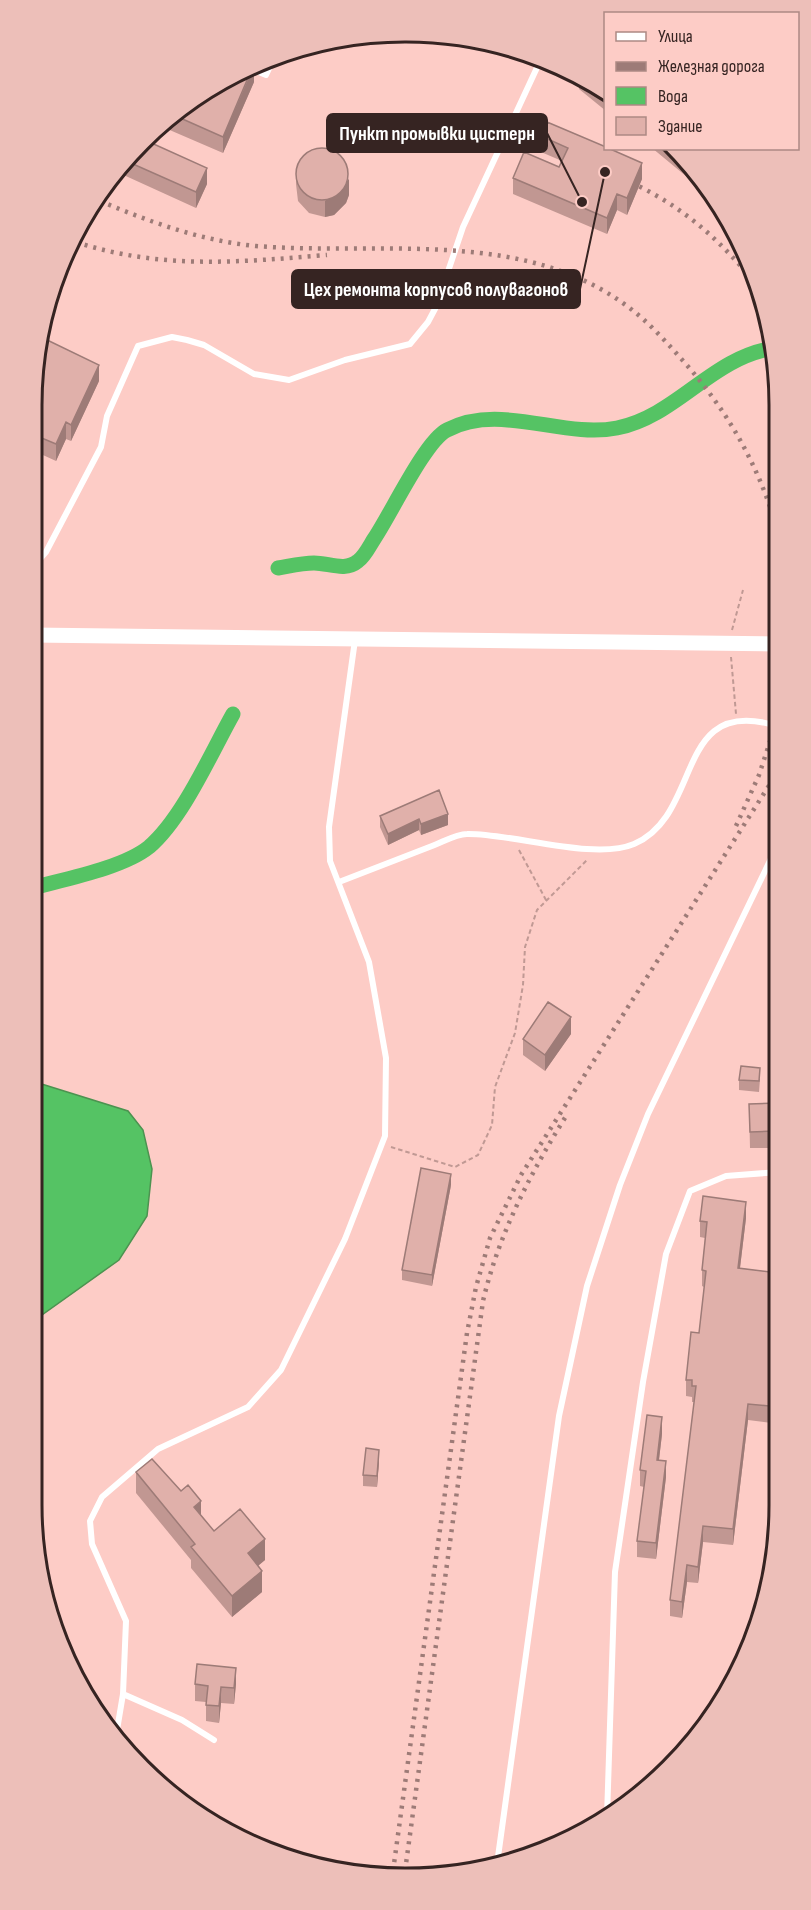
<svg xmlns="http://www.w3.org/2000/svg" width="811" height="1910" viewBox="0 0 811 1910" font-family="'Sofia Sans Condensed',sans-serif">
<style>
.water{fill:#55c364;stroke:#4c9350;stroke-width:1.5}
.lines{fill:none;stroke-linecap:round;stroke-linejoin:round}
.canal{stroke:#55c364;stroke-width:15}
.path{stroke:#c09994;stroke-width:2;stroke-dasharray:4.5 3;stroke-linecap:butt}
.service{stroke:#fff;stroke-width:6}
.tertiary{stroke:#fff;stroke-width:15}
.rail{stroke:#9d7b77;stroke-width:4.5;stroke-dasharray:3 6;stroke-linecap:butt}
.wall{fill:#c19792}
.shaded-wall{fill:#9d7b77}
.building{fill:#e0b0aa;stroke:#9d7b77;stroke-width:1.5}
.rim{fill:none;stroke:#362422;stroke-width:3}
.leader{fill:none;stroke:#362422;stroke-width:2}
.callout-dot{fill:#362422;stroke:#fdccc6;stroke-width:2}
.callout{fill:#362422;stroke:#362422;stroke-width:2}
.callout-label{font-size:20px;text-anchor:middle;font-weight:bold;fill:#fff}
</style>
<rect width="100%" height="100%" fill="#fdccc6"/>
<path class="water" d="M32 1081 128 1111 143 1130 152 1169 147 1216 119 1260 32 1322Z"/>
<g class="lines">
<path class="canal" d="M278 568C290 566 302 563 314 563 329 563 345 572 358 561 365 556 370 545 374 539 391 514 425 441 447 430 500 402 562 439 617 428 677 416 712 357 774 348
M32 888C65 879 123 868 149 847 183 818 211 753 233 714"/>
<path class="path" d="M732 630 743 590
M731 657 736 714
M519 850 546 900
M391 1147 455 1167 478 1155 492 1125 495 1087 515 1033 523 985 525 947 537 910 587 860"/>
<path class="service" d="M249 68 266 75 272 62
M32 568 46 552 101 447 107 416 138 346 172 337 187 340 204 345 254 374 289 380 345 360 410 344 428 322 436 307 463 227 541 59
M339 882C370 870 401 858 432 846 443 842 456 834 467 834 512 833 594 861 634 844 704 814 673 694 777 726
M123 1694 182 1720 214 1740
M116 1736 123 1694 126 1621 92 1544 90 1521 102 1497 158 1449 248 1407 281 1370 345 1239 385 1136 386 1058 369 962 330 861 329 827 355 640
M607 1817 615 1572 643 1382 666 1254 690 1191 726 1176 779 1172
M497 1864 559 1416 587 1286 620 1185 648 1114 778 844"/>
<path class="tertiary" d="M32 635 777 644"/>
<path class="rail" d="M623 179C677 202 717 236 754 282
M100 201C150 222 202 241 256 246 379 256 520 227 627 306 649 322 667 343 685 363 729 413 758 465 777 528
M76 242C161 270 240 262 327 255
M736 826 759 775 777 720
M393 1871 467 1333 476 1287 490 1238 521 1175 777 773
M405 1871 483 1301C499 1233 531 1172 568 1113"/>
</g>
<path class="wall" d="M240 70 254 82 223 153 165 128Z
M570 73 606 91V111L579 89V80Z
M541 136 642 179 627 215 617 210 607 234 513 194V178L559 167 562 161 541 152Z
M652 148H675L687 159 706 189 704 191Z
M125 159 207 184 196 208 117 172Z
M296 168 349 195 346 203 334 215 325 217 309 213 298 201 296 184Z
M99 381 71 441 66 439 56 461 32 450V405Z
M439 790 448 825 421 835 419 830 388 845 380 827V816Z
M571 1034 545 1071 523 1055V1039Z
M760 1079 759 1092 739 1090V1080Z
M778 1103 779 1167H773V1148H750L749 1104Z
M451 1185 432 1286 402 1280V1270Z
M779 1206V1424L748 1420 733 1545 703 1542 698 1583 687 1582 682 1618 670 1616V1600L694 1402H692V1397L686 1396V1380L699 1333 704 1287 702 1286V1270L705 1238 700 1237V1221L746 1218 740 1268 770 1272Z
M662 1434 659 1460 666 1477 656 1559 637 1557V1541L644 1487 640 1486V1470Z
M379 1461 377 1487 363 1486V1475Z
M136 1472 201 1516 214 1531 265 1560 258 1566 262 1592 232 1617 191 1568V1560L136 1493Z
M195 1684H236L234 1704 221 1703 219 1723 206 1721V1702L195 1701Z"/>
<path class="shaded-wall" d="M254 66V82L223 153V137Z
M642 163V179L627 215V198Z
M207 168V184L196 208V192Z
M349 179V195L346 203 334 215 325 217V201Z
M617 194V210L607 234V218Z
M99 365V381L71 441V425Z
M66 422V439L56 461V444Z
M448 814V825L421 835V824Z
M419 819V830L388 845V834Z
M571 1017V1034L545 1071V1055Z
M451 1174V1185L432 1286V1275Z
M746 1202V1218L738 1284V1268Z
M748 1404V1420L733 1545V1529Z
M662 1417V1434L657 1476V1460Z
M379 1450V1461L377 1487V1476Z
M666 1461V1477L656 1559V1543Z
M201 1501V1522L194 1507Z
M703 1526V1542L698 1583V1567Z
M265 1539V1560L248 1574V1553Z
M687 1565V1582L682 1618V1602Z
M262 1571V1592L232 1617V1596Z
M236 1668V1684L234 1704V1688Z
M221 1687V1703L219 1723V1706Z"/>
<path class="building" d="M253 66 223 137 178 117 240 70Z
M594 85 606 91V95Z
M547 122 606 147V148H608L642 163 627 198 617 194 607 218 513 178 524 152 559 167 568 148 541 136Z
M147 141 207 168 196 192 124 160Z
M296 174a26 26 0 1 1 52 0a26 26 0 1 1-52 0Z
M672 148H675L687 159 689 162Z
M43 338 99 365 71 425 66 422 56 444 32 434V405Z
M439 790 448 814 421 824 419 819 388 834 380 816Z
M548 1002 571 1017 545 1055 523 1039Z
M741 1066 760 1068 759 1081 739 1080Z
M778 1103V1151H773V1131L750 1132 749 1104Z
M421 1168 451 1174 432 1275 402 1270Z
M703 1196 746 1202 738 1268 770 1272 779 1206V1407L748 1404 733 1529 703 1526 698 1567 687 1565 682 1602 670 1600 696 1386H692V1380H686L691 1332 699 1333 706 1271 702 1270 707 1222 700 1221Z
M647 1415 662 1417 657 1460 666 1461 656 1543 637 1541 646 1471 640 1470Z
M366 1448 379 1450 377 1476 363 1475Z
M152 1459 181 1491 188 1485 201 1501 194 1507 214 1531 240 1509 265 1539 248 1553 262 1571 232 1596 191 1547 195 1544 136 1472Z
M197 1664 236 1668 234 1688 221 1687 219 1706 206 1705 208 1686 195 1684Z"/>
<path d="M0 0H811V1910H0ZM405 42H406A363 363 0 0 1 769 405V1505A363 363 0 0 1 406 1868H405A363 363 0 0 1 42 1505V405A363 363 0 0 1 405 42Z" fill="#edbfb9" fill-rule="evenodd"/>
<path class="rim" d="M405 42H406A363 363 0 0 1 769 405V1505A363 363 0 0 1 406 1868H405A363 363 0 0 1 42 1505V405A363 363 0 0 1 405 42Z"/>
<path class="leader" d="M582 202L547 133M605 172L580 289"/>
<g class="callout-dot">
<circle cx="582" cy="202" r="6"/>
<circle cx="605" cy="172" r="6"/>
</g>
<g class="callout">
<rect x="327" y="114" width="220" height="38" rx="6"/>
<rect x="292" y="270" width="288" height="38" rx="6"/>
</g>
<g class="callout-label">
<text x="437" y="140">Пункт промывки цистерн</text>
<text x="436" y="296">Цех ремонта корпусов полувагонов</text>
</g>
<rect x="604" y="12" width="195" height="138" fill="#fdccc6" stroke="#ad8984" stroke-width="1.5"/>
<rect x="616" y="32" width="30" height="9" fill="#ffffff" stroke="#ad8984" stroke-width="1.5"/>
<text x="658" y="42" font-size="18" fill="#362422">Улица</text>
<rect x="616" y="62" width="30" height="9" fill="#9d7b77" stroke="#ad8984" stroke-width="1.5"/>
<text x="658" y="72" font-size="18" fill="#362422">Железная дорога</text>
<rect x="616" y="87" width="30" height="18" fill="#55c364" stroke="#ad8984" stroke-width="1.5"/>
<text x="658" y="102" font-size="18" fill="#362422">Вода</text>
<rect x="616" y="117" width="30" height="18" fill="#e0b0aa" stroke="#ad8984" stroke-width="1.5"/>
<text x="658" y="132" font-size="18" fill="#362422">Здание</text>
</svg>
